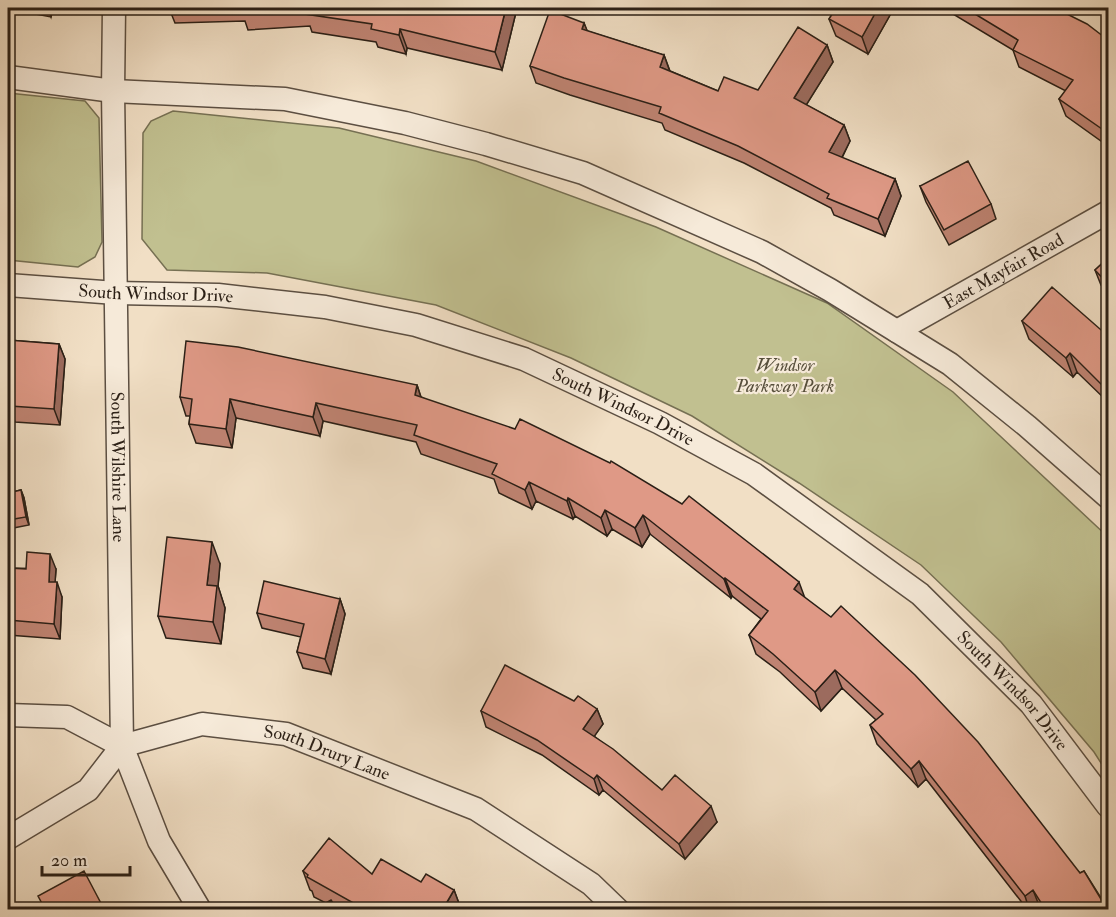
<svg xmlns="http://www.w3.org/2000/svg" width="1116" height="917" viewBox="0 0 1116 917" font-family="'IM FELL Double Pica',serif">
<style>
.green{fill:#c1c090;stroke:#767053;stroke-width:1.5}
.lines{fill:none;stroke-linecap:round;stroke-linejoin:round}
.street-casing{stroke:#5c4f42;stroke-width:25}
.street{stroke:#f6ead9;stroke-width:22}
.wall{fill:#c08473;stroke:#2a1f16;stroke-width:1.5}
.shaded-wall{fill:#9c6b5e;stroke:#2a1f16;stroke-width:1.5}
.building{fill:#df9986;stroke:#2a1f16;stroke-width:1.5}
.labels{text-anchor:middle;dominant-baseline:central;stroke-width:4.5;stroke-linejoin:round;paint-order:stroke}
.street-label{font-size:18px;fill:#2a1f16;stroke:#f6ead9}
.park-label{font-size:18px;font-style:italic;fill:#574f3b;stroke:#f6ead9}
</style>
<rect width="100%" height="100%" fill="#f1dfc5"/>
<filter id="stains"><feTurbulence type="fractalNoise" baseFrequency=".00333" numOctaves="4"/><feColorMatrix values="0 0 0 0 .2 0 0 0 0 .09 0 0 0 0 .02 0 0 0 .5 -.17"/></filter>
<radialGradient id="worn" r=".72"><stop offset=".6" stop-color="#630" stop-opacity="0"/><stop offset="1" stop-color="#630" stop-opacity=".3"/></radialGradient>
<path class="green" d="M8 93 85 101 99 118 102 242 95 257 78 267 8 260Z
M173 111 339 128 476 161 656 227 827 303 953 392 1108 537V774L1094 752 1001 642 921 565 799 483 692 416 571 358 436 305 267 273 167 270 142 239 143 133 151 121Z"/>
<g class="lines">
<defs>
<g id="street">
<path id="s1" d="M114 8 113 91 122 746 159 841 200 910"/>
<path d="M8 77 113 91 285 99 405 123 486 144 583 173 762 252 830 290 950 364 1027 426 1108 497"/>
<path id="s2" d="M8 285 116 293 218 295 325 307 416 325 524 359 660 423 754 474 920 594 1031 704 1108 806"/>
<path id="s3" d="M897 331 1108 212"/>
<path id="s4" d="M8 715 67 717 122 746 202 724 286 734 476 809 591 884 618 910"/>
<path d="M8 838 88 790 122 746"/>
</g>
</defs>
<use href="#street" class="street-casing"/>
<use href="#street" class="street"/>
</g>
<path class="wall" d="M8 8H53L51 17 8 9Z
M169 8H517L502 70 407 48 406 54 378 47 376 42 312 32 310 26 248 30 245 21 175 23Z
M836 8H894L868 54 836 36 829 19Z
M943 8H1055L1108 40V146L1066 116 1059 99 1066 91 1019 67 1013 50Z
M584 23 587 31 664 55 670 71 718 91 758 90 827 45 833 62 806 105 844 125 850 141 842 158 895 179 901 196 885 236 834 215 831 208 744 163 665 130 662 123 570 95 536 83 530 66Z
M920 186 991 204 996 219 949 245 926 202Z
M1108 258V293L1101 285 1095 270Z
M1022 321 1108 336V402L1077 372 1073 377 1029 339Z
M8 340 59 344 65 359 60 425 15 422 10 407 8 406Z
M417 385 421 397 804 597 1080 873 1084 871 1108 909H1041L1040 908 1038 909H1027L926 779 918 787 877 744 870 725 876 720 842 688 821 711 780 672 756 654 749 635 761 619 732 596 731 598 650 534 642 547 612 529 607 536 575 516 573 519 536 501 532 509 499 493 494 479 421 454 416 442 323 421 320 436 236 418 232 448 196 443 189 424 190 416H186L180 397Z
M21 490 24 498 29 525 8 529V493Z
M220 564 218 586 225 608 221 644 166 638 158 616Z
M8 568 56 569 55 582 62 597 60 639 8 635Z
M340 599 345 614 331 674 303 668 297 652 301 637 262 628 257 613Z
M574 701 597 709 603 724 594 736 662 790 717 822 685 859 603 790 599 795 542 755 486 727 481 711Z
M303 871 372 874 421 882 454 890 461 909H315L326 903 314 897 312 891 310 890Z"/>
<path class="shaded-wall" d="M48 8H53L51 17Z
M506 8H517L502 70 495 52Z
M878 8H894L868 54 862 37Z
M584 23 591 40 582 29Z
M400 29 407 48 406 54 399 35Z
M827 45 833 62 800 115 794 98Z
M664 55 670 72 660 67Z
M1108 120V146L1102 129Z
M844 125 850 141 836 169 829 152Z
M895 179 901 196 885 236 878 219Z
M59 344 65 359 60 425 54 409Z
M1070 353 1077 372 1073 377 1066 358Z
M417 385 423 404 415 395Z
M230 399 236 418 232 448 226 429Z
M316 403 323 421 320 436 313 417Z
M529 482 536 501 532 509 525 490Z
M21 490 24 498 29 525 26 517Z
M568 498 575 516 573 519 567 501Z
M605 510 612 529 607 536 601 518Z
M643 515 650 534 642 547 635 528Z
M212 542 220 564 218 586 225 608 221 644 213 622 207 585Z
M50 554 56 569 54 597 49 582Z
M725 578 732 596 731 598 724 579Z
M57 582 62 597 60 639 54 624Z
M799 582 806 601 794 589Z
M340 599 345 614 331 674 325 659Z
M835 670 842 688 821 711 815 692Z
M597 709 603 724 589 744 583 729Z
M919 761 926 779 918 787 911 769Z
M597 775 603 790 599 795 594 779Z
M711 806 717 822 685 859 679 844Z
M454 890 461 909H443Z
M1033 890 1040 908 1038 909H1029L1025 896Z"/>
<path class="building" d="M241 8H299L242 11Z
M306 8H506L495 52 400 29 399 35 371 29 372 24 305 14Z
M836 8H878L862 37 829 19Z
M965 8H1055L1087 24 1108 40V120L1102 129 1059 99 1073 80 1013 50 1018 40Z
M550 10 584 23 582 29 664 55 660 67 718 91 724 77 758 90 798 27 827 45 794 98 844 125 829 152 895 179 878 219 827 198 829 194 738 146 659 113 661 107 564 78 530 66Z
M968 161 991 204 944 230 920 186Z
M1108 258V284L1095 270Z
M1052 287 1108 336V391L1070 353 1066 358 1022 321Z
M8 340 59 344 54 409 10 406 11 392 8 391Z
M186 341 238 347 417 385 415 395 515 429 520 419 610 463 611 461 682 504 689 496 799 582 794 589 831 617 841 606 915 675 978 742 1080 873 1084 871 1107 909H1045L1033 890 1025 896 919 761 911 769 870 725 883 714 835 670 815 692 773 654 749 635 768 611 725 578 724 579 643 515 635 528 605 510 601 518 568 498 567 501 529 482 525 490 492 474 497 464 414 435 417 425 316 403 313 417 230 399 226 429 189 424 192 399 180 397Z
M21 490 26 517 8 520V493Z
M167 537 212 542 207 585 217 586 213 622 158 616Z
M27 552 50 554 49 582H57L54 624 8 620V568L26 569Z
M264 581 340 599 325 659 297 652 304 624 257 613Z
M505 665 574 701 578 696 597 709 583 729 613 749 662 790 675 775 711 806 679 844 597 775 594 779 537 740 481 711Z
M329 838 372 874 381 859 421 882 426 874 454 890 443 909H364L307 877 308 875 303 871Z
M84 871 104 909H45L38 896Z
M331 900 337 909H315Z"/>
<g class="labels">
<g class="street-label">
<text stroke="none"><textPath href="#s3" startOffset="122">East Mayfair Road</textPath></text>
<text stroke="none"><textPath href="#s2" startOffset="148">South Windsor Drive</textPath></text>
<text stroke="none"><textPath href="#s2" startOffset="634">South Windsor Drive</textPath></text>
<text stroke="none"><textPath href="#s1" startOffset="459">South Wilshire Lane</textPath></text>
<text stroke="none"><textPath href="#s2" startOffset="1120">South Windsor Drive</textPath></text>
<text stroke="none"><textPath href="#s4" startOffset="333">South Drury Lane</textPath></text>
</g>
<g class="park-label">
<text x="785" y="365">Windsor<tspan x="785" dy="21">Parkway Park</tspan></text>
</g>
</g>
<rect width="1116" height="917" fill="none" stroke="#f1dfc5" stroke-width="30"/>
<rect x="9" y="9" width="1098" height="899" fill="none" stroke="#2a1f16" stroke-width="3"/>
<rect x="15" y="15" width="1086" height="887" fill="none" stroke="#2a1f16" stroke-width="1.5"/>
<path d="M42 866v9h88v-9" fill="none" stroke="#2a1f16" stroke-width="3"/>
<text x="51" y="866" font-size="18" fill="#2a1f16" stroke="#f6ead9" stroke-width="4.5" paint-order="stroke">20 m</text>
<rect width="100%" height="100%" filter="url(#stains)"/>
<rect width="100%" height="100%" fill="url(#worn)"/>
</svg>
